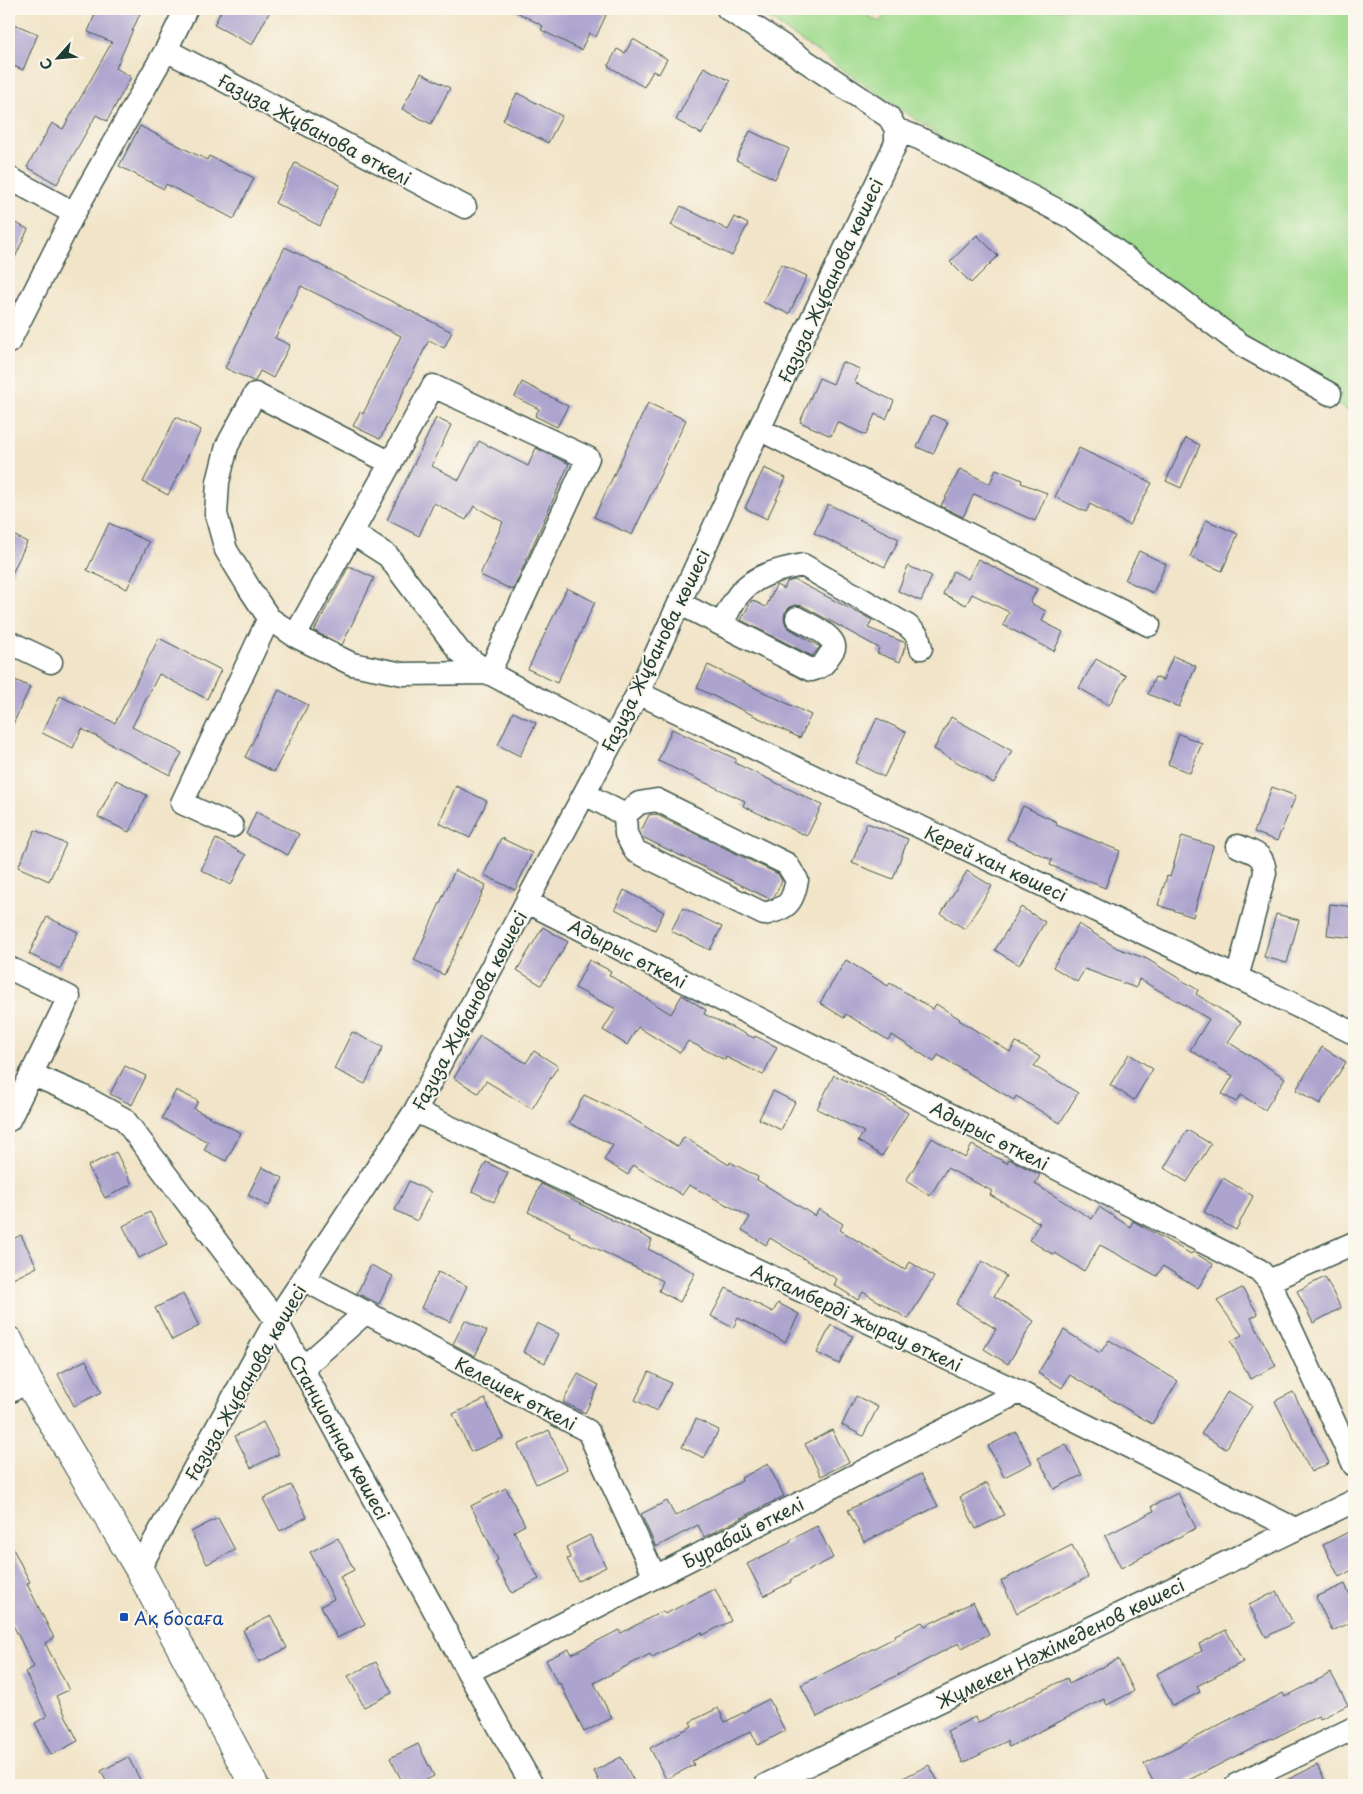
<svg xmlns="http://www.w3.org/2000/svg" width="1363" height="1794" viewBox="0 0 1363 1794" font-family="'Playpen Sans',sans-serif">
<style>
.green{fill:#a1dc8f;stroke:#608c62}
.building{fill:#aca3ce}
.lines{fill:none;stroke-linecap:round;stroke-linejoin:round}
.minor-casing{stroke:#3e564a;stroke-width:25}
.major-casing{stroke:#3e564a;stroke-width:30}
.minor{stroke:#fff;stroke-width:22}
.major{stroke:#fff;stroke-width:28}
.transit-dot{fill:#1a4fb4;stroke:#fbf7ec;stroke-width:2}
.labels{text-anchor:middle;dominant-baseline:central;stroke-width:4;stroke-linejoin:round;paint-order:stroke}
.street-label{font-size:18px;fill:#1f3d34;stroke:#fbf7ec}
.transit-label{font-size:18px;fill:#164399;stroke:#fbf7ec;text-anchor:start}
</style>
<rect width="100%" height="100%" fill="#fbf7ec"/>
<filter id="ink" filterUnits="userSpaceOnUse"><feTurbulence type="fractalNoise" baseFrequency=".02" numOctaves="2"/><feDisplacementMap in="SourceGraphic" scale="10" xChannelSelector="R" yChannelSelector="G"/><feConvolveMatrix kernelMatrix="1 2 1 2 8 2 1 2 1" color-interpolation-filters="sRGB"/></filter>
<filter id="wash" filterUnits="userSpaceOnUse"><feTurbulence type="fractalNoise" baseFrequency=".0096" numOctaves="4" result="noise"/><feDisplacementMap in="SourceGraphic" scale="20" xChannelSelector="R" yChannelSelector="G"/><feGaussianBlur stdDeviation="1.12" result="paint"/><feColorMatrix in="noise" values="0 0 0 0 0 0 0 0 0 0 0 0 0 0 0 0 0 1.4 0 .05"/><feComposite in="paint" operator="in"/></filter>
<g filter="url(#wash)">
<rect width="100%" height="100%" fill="#f1e4c8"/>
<path class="green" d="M755 9H857L879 22 891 9H1354V415L928 128Z"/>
<g id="blocks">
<path class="building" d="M97 9H142L116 68 131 77 107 121 96 115 57 184 27 167 52 123 63 129 112 42 88 32Z
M222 9H271L252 45 214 25Z
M511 9H594L606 15 596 37 589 33 581 50 541 30 543 26Z
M9 22 38 34 23 70 9 64Z
M633 39 667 59 659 74 653 71 644 87 608 66 617 49 625 53Z
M704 67 730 81 702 134 676 120Z
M421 73 450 88 431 124 402 109Z
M517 93 562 116 548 143 503 120Z
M140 126 207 160 209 156 254 178 234 219 166 184 164 189 119 166Z
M750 131 789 149 775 179 736 160Z
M295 163 340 185 320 226 275 203Z
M681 206 728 230 735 217 748 224 732 256 671 225Z
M9 220 28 229 9 271Z
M977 235 998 256 971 283 950 262Z
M285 247 452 332 444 348 429 340 380 439 353 426 360 412 363 414 401 336 301 286 275 338 290 345 273 378 260 371 255 381H253L225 368Z
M781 264 807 276 789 314 763 302Z
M842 362 860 369 854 382 894 401 886 419 875 414 866 435 837 422 831 436 800 422 819 378 833 384Z
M522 382 568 406 557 427 535 416 539 409 515 397Z
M648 403 686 420 632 535 594 517Z
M932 415 948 422 933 454 917 447Z
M176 417 201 430 168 495 143 482Z
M436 418 451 425 432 466 459 480 479 441 528 466 536 448 569 464 513 590 480 575 503 522 474 506 466 520 434 503 419 536 387 520Z
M1186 438 1200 445 1181 488 1166 481Z
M1079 448 1152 483 1129 525 1090 504 1086 512 1055 497Z
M764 468 786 478 767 519 745 508Z
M960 469 990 484 996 469 1022 480 1021 483 1047 493 1035 521 974 494 963 517 941 506Z
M828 504 899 539 885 567 814 533Z
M1206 520 1238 534 1222 571 1190 557Z
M109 523 149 542 127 589 87 570Z
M9 533 27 542 9 580Z
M1139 551 1166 564 1153 593 1125 580Z
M978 559 1037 589 1030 603 1046 611 1042 621 1063 632 1054 651 1003 625 1009 612 972 594 966 605 943 594 953 571 968 579Z
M349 566 374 578 342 645 314 631Z
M908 566 932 576 921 601 898 591Z
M795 580 872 620 868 628 906 643 900 662 877 653 879 648 803 606 796 605 790 607 785 612 784 619 786 625 790 629 820 647 812 656 741 620 752 600 766 607 776 585 784 589 787 582Z
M567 588 595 602 557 683 528 669Z
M159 638 221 670 207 699 159 674 132 727 182 753 170 775 82 729 73 748 42 733 60 696 115 723Z
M1173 656 1196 666 1179 707 1148 694 1155 677 1163 680Z
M1096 659 1126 676 1109 705 1079 688Z
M708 665 811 715 800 738 697 688Z
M9 677 30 687 9 733Z
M279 690 308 705 274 772 245 757Z
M513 712 536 723 520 756 498 745Z
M951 717 1012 751 994 783 934 749Z
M877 718 906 732 884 777 856 763Z
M672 729 736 759 735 763 822 805 807 836 743 806 745 801 658 761Z
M1179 734 1202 743 1190 773 1168 764Z
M116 780 147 795 129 832 98 817Z
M456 786 487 801 470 838 439 823Z
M1272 787 1296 796 1277 841 1254 832Z
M1023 806 1057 822 1056 825 1120 851 1105 888 1050 865 1052 860 1007 839Z
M256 812 299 834 288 855 246 834Z
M655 814 778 874 782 881 774 897 770 899 642 837 640 833 649 815Z
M867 823 908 839 893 879 852 863Z
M35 830 66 844 49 881 18 867Z
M1182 836 1213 846 1193 917 1158 905 1167 876 1170 877Z
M501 838 532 853 515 890 484 875Z
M216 839 246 855 231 885 201 870Z
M455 870 486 885 444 975 414 960Z
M967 871 992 886 965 929 941 914Z
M624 890 664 912 655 930 615 909Z
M1330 904 1354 907V938L1327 935Z
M1021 907 1045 922 1019 965 995 950Z
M683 908 722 927 710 950 671 931Z
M1276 914 1299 920 1287 963 1264 957Z
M47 917 78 932 60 969 29 954Z
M1079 924 1117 948 1147 959 1198 990 1196 994 1241 1022 1228 1042 1285 1078 1265 1110 1241 1095 1236 1102 1222 1094 1233 1076 1190 1050 1209 1019 1139 979 1136 988 1085 969 1077 982 1053 967Z
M543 927 568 942 541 985 517 970Z
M589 960 611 971 609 975 671 1014 682 995 706 1010 704 1014 754 1038 755 1036 777 1047 763 1075 726 1057 725 1060 688 1041 680 1053 638 1027 627 1045 603 1030 616 1009 575 988Z
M846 960 888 986 890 983 933 1009 936 1004 960 1019 959 1020 1010 1052 1016 1042 1040 1057 1034 1066 1078 1093 1060 1123 1016 1096 1014 1100 938 1055 934 1062 892 1035 888 1040 846 1014 844 1018 820 1003Z
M352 1032 383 1047 365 1084 334 1069Z
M480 1036 526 1063 534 1051 558 1066 532 1109 486 1081 478 1093 454 1078Z
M1322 1047 1346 1062 1320 1104 1296 1090Z
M1129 1054 1153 1069 1134 1100 1110 1085Z
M125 1066 146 1076 132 1105 110 1094Z
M834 1075 884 1098 908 1113 882 1156 858 1141 864 1132 817 1109Z
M176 1090 198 1101 194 1109 241 1133 226 1161 204 1150 208 1142 162 1118Z
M773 1091 795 1102 781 1130 759 1119Z
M584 1095 630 1117 678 1147 684 1137 729 1165 730 1162 758 1177 757 1180 815 1216 819 1209 843 1224 840 1230 905 1270 910 1262 934 1277 908 1319 863 1292 858 1300 834 1285 837 1279 770 1238 766 1245 742 1230 750 1217 689 1185 682 1195 633 1165 628 1175 604 1160 613 1145 569 1123Z
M1187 1130 1211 1144 1187 1182 1164 1168Z
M932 1138 965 1158 972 1145 1007 1163 1009 1159 1040 1175 1035 1184 1092 1219 1099 1207 1130 1227 1133 1221 1191 1254 1193 1252 1213 1264 1198 1288 1163 1266 1157 1276 1100 1245 1084 1271 1055 1253 1054 1255 1029 1240 1040 1223 990 1195 992 1191 947 1168 930 1196 906 1181Z
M116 1152 132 1184 105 1198 88 1166Z
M486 1162 508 1173 494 1202 472 1191Z
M262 1167 283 1178 269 1206 248 1195Z
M1223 1178 1253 1196 1236 1230 1204 1212Z
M409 1181 431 1192 417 1221 395 1210Z
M541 1184 652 1240 648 1249 695 1273 680 1302 659 1291 663 1281 569 1235 570 1233 528 1212Z
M150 1212 167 1244 139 1258 123 1226Z
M21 1235 37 1267 9 1281V1241Z
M982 1261 1006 1276 994 1296 1034 1321 1008 1364 984 1349 996 1329 956 1304Z
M371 1265 393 1276 379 1304 357 1293Z
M438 1272 467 1286 450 1322 421 1308Z
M1325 1277 1341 1308 1313 1323 1297 1291Z
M726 1288 773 1312 778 1303 799 1314 785 1342 738 1318 733 1328 711 1316Z
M1242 1288 1258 1314 1251 1318 1276 1366 1250 1379 1231 1341 1242 1335 1217 1301Z
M183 1294 199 1326 172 1340 155 1308Z
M465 1320 487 1331 475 1356 453 1344Z
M537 1323 559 1334 545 1363 523 1352Z
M831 1325 853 1336 839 1364 817 1353Z
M1064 1330 1100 1353 1109 1340 1178 1381 1152 1424 1070 1375 1062 1388 1038 1373Z
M86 1360 102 1392 74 1406 58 1374Z
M649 1372 671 1383 657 1411 635 1400Z
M578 1374 599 1385 585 1413 563 1402Z
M1228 1391 1252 1406 1226 1449 1201 1434Z
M1293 1392 1329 1463 1311 1472 1275 1401Z
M856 1396 878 1407 863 1436 842 1425Z
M485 1399 503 1438 471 1452 453 1414Z
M696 1419 719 1430 704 1458 682 1447Z
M263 1422 279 1454 251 1468 235 1436Z
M549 1430 567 1469 536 1484 518 1445Z
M832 1430 849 1462 821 1476 805 1444Z
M1016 1432 1032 1463 1004 1477 988 1446Z
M1066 1444 1082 1475 1054 1489 1038 1458Z
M768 1464 784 1496 704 1537 698 1525 656 1547 641 1514 667 1501 675 1516 742 1481 741 1478Z
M921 1474 938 1506 864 1542 848 1510Z
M987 1483 1004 1515 976 1529 960 1497Z
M291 1485 307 1517 280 1531 263 1499Z
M506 1488 525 1525 514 1531 539 1579 512 1593 495 1562 498 1560 471 1506Z
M1178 1493 1196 1528 1121 1568 1105 1536 1154 1511 1152 1506Z
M218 1518 235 1550 207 1564 191 1532Z
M817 1526 833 1558 790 1580 791 1582 764 1596 747 1564 791 1542 790 1540Z
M1354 1529V1569L1339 1577 1323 1545Z
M590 1535 606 1567 578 1581 567 1559 570 1558 566 1547Z
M338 1538 354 1570 340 1577 365 1624 337 1638 321 1606 334 1599 310 1552Z
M9 1541 30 1582 27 1584 54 1638 45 1643 69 1690 56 1696 78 1741 51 1755 35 1723 47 1716 25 1672 34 1667 9 1617Z
M1072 1545 1088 1577 1017 1613 1001 1581Z
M1345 1584 1354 1605V1621L1332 1631 1316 1597Z
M715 1589 731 1621 703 1635 702 1632 652 1657 650 1654 594 1683 612 1718 584 1732 560 1683 558 1684 546 1660 569 1649 572 1654 619 1630 621 1633 663 1611 665 1614Z
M1277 1591 1293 1623 1266 1637 1249 1605Z
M973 1602 989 1634 962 1648 959 1643 817 1717 801 1685 896 1637 895 1635 922 1622 925 1626Z
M271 1616 287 1648 259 1662 243 1630Z
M1226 1630 1243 1662 1197 1686 1200 1692 1173 1706 1156 1674 1202 1651 1199 1644Z
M1118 1659 1134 1691 1107 1705 1104 1699 1009 1747 1007 1741 963 1763 947 1731 975 1717 977 1723 1067 1678 1069 1684Z
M376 1662 392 1693 364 1707 348 1676Z
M1331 1673 1348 1705 1320 1719 1318 1716 1272 1739 1271 1738 1187 1781 1189 1785H1155L1144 1764 1244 1712V1713L1283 1693 1285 1697Z
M769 1699 785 1731 758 1745 751 1731 692 1761 694 1765 666 1779 650 1748 692 1726 690 1722 718 1708 725 1722Z
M418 1744 434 1776 416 1785H404L390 1758Z
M128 1757 143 1785H108L101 1771Z
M621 1757 636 1785H601L594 1771Z
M929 1765 940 1785H889Z
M1317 1765 1327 1785H1277Z"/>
</g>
</g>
<g filter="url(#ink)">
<use href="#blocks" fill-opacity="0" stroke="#3e564a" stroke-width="1"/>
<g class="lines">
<defs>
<path id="minor" d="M166 50 465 207
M896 129 921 139 1074 219 1240 344 1330 394
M9 178 74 213
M9 342 74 213 166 50 186 9
M759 429 1149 625
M352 533 388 556 459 651 489 673 588 458 433 386 295 636 352 664 403 674 489 673 614 739
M679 603 811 670C819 668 823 666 827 659 829 656 833 651 834 648 836 636 806 623 797 618
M721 624C727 615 731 605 737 597 751 576 780 569 803 565L908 626 918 636 921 648
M295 636 269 618 251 591 226 550 216 514 218 482 227 446 255 394 391 463
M9 642 51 662
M638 693 1354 1033
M585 794 625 815
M657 800 787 864 797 880C792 904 788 908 764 914L635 851 626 834 625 815 639 803Z
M232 826 182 803 269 618
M527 902 1259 1270 1269 1281 1354 1465
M9 968 69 997 9 1120
M1237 978 1265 873C1264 853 1254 853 1238 846
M31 1074 80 1095 124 1119 276 1320 468 1672 532 1785
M415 1111 1019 1392 1295 1529
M303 1279 588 1431 655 1577
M1269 1281 1354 1243
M303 1368 366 1312
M9 1392 28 1381
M139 1569 276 1320 415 1111 638 693 759 429 896 143V129L889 117 728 9
M468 1672 1019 1392
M766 1785 1354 1501
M1236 1785 1354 1728"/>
<path id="major" d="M9 1341 28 1381 139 1569 254 1785"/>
</defs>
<use href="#minor" class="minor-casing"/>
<use href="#major" class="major-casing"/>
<use href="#minor" class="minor"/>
<use href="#major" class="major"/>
</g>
</g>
<rect class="transit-dot" x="119" y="1612" width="10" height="10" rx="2.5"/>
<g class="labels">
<g class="street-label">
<text transform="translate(315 129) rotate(28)">Ғазиза Жұбанова өткелі</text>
<text transform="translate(830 280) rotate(-65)">Ғазиза Жұбанова көшесі</text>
<text transform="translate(655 650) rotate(-64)">Ғазиза Жұбанова көшесі</text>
<text transform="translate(996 863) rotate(25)">Керей хан көшесі</text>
<text transform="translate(628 953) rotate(27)">Адырыс өткелі</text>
<text transform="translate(469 1010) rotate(-62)">Ғазиза Жұбанова көшесі</text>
<text transform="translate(990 1135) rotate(27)">Адырыс өткелі</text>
<text transform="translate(857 1317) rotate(25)">Ақтамберді жырау өткелі</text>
<text transform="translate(245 1382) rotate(-60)">Ғазиза Жұбанова көшесі</text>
<text transform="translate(516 1393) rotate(28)">Келешек өткелі</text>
<text transform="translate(340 1437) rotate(61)">Станционная көшесі</text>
<text transform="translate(743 1532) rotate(-27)">Бурабай өткелі</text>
<text transform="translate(1060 1643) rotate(-26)">Жұмекен Нәжімеденов көшесі</text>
</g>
<g class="transit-label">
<text x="134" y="1617">Ақ босаға</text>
</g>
</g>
<rect width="1363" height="1794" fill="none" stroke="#fbf7ec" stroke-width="30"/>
<g transform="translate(58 58) rotate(243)" stroke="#fbf7ec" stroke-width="4" paint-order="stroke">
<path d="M0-4L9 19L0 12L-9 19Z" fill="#1f3d34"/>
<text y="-8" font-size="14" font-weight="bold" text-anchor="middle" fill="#1f3d34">С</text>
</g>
</svg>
